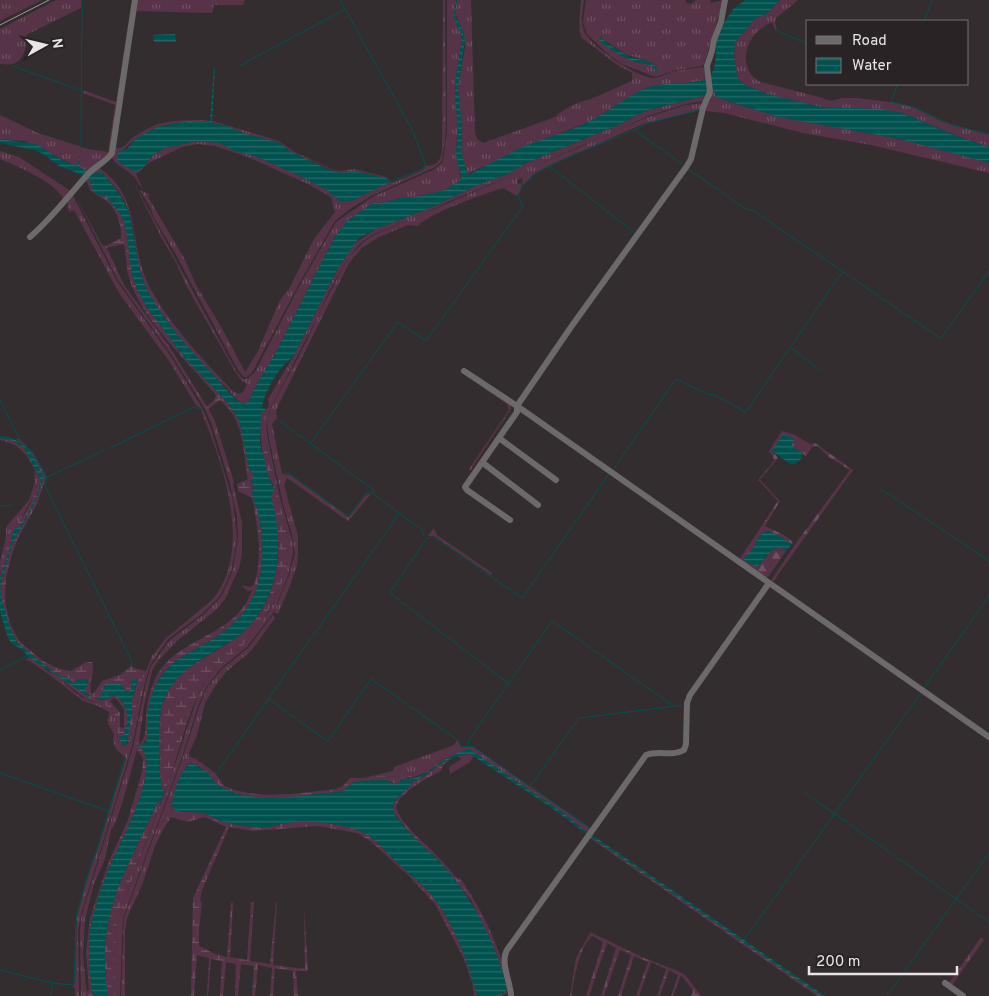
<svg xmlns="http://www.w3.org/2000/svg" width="989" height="996" viewBox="0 0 989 996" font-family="Overpass,sans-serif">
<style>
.grass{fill:url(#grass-tufts);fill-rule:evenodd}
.forest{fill:url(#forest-firs)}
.wetland{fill:url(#wetland-marsh);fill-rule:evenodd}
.water{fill:url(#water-rules)}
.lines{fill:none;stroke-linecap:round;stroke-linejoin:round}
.stream{stroke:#00524f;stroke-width:1}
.minor{stroke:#6c696b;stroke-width:6}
.rail{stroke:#9e989b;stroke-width:1}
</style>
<defs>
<pattern id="grass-tufts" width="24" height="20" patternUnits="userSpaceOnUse" patternTransform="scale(1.25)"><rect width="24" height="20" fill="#573347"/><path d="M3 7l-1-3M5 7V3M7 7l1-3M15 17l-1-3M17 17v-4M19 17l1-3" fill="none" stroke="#6f5062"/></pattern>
<pattern id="forest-firs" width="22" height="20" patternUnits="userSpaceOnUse" patternTransform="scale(1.25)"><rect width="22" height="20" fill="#573347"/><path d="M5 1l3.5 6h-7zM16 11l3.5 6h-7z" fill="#6f5062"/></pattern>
<pattern id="wetland-marsh" width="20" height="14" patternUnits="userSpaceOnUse" patternTransform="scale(1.25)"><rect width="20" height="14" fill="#573347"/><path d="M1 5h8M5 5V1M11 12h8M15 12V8" fill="none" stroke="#6f5062"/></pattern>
<pattern id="water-rules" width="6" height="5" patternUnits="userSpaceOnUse" patternTransform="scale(1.25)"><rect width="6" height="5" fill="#00524f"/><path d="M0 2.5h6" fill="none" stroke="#256b68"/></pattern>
</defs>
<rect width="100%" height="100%" fill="#332d30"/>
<path class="grass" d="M0 0H42L0 21Z
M56 0H81V8L26 35C27 45 25 60 13 64 9 65 4 64 0 64V29Z
M132 0H133L111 151C104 159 95 164 88 173L80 167V156L78 165 76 166 25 141 0 139V115L38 133 88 149 108 152 115 105 83 93V90L116 102Z
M137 0H245L243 5H214L212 13 135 11Z
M443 0H445L446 131 442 161 435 167 371 196 350 209 335 221 300 282 253 371 247 377H244L238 370 175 253 153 216 151 209 140 190 149 194 148 197 184 258 196 285 224 332 244 370 246 371 258 351 280 300 289 289 314 239 335 212 331 197 308 184 248 157 215 146 198 144 182 147 149 163 136 174 143 189C138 185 138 180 133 176 126 168 117 167 111 157L115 148C126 150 126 141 134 137 138 134 154 125 158 124 175 120 192 119 210 121V122L188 121 157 127 135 139 123 150 144 167 153 155 165 148 196 141 220 143 234 151 255 156 298 175 328 191 342 203 343 201H352L389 182 386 178 359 172 351 171 342 173 329 169 290 151 280 143 246 134 227 126 212 123 213 121 279 141 293 151 331 169 339 171 355 169 386 177 392 183 423 170 426 166C437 166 441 160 442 150Z
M447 0H455L454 18 461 34 462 40 456 75 455 96 458 126 456 146 461 180 445 190 438 192 410 198H401L381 203H373L348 220 334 238 276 352 254 389 249 401 243 404C235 399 231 392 224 385 192 355 156 318 142 276 134 252 136 225 125 202 120 190 109 182 102 172L90 174 98 167C143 197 128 242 148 284 168 323 203 360 234 392L240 394 244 391 247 384 240 379 236 373 187 287 176 263 160 235 132 179 236 371 243 379 248 378 255 372 301 283 336 222 372 197 435 169 443 162 447 131Z
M457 0H471L475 132 477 139 483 143 555 117C567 105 582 102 598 96 609 91 620 86 632 81V73L616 64 581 37C578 25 580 12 581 0H584C583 9 580 22 584 31 590 46 637 78 654 78 661 77 669 72 676 71 685 69 695 68 704 67L706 80 682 84H663L643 89 591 121 519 149 495 162 475 170 467 175 461 152 462 129 458 88 465 47 464 35 455 13Z
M586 0H685L687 3 691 4 696 0H711L710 3 724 0 704 64 702 66 676 70 655 77 622 64 608 54 587 34 583 22ZM601 36 602 39 627 55 642 59 654 64V68C648 62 640 64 633 61 622 57 611 49 601 42Z
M780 0H798L776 18 775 22 777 31 775 30 772 22C765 26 757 30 753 37 742 50 743 75 761 82L819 97 831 101 842 98H856L898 103 913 107 943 122 989 135V147L942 131 902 113 866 108 832 109 821 107 768 94 745 85 738 79 737 75 734 62 735 42 756 18 766 14Z
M711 85 714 88 716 97C769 117 823 124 878 135 916 142 953 152 989 163V173L871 145 803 133 724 113 704 111 711 99Z
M707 95 705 101 686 104 648 116 580 147 448 202 414 218 372 235 363 241 356 248 342 269 271 407 266 427 268 439 279 494 293 544V553L288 576 273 613 247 647 221 668 207 686 198 706 182 757 123 918 120 996H115V952L117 920 176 762 197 698 205 682 213 671 222 662 237 651 246 642 268 613 278 592 288 561 289 543 264 435 263 423 265 411 269 406 268 399 293 357 338 268 355 243 376 229 430 208 475 186 510 173 514 169H516L526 163 618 125 645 111Z
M704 103 701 110 643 124 550 165 535 173 523 185 522 178 517 180 518 184 521 183 522 186 517 196 503 188C484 194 429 213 418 226L408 225 379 237 362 248 349 263 279 404 276 411 277 418 272 424 282 474 290 475 348 517 350 516 366 495 371 494 348 521 287 478 284 485 298 536V554L297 566 289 588 278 614 274 612 289 576 295 553 292 534 283 504 269 438 267 427 269 412C281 388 295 364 307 340 323 307 340 256 372 236L648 117 686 105Z
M0 151 19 157 72 192 69 195 65 194 68 197 63 199C57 183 15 165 0 159Z
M74 193 102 245 106 246 124 285 169 346 214 418 234 482 233 484 242 522V554L239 568 225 599 217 609 177 641 158 661 152 671 144 706 139 742 124 797 116 822 111 830 105 859 94 884 85 919 83 955 87 996H81L80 931 81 918 133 747 146 683 151 666 170 640 203 615 221 597 232 573 238 539 237 517 230 483 212 425 205 409 173 357 118 280Z
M72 194 117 281 172 358 203 410 210 426 233 501 237 539 231 572 220 596 202 614 169 638 150 665 145 682 132 746 80 918 78 931 79 996H75V988L72 987 75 984 77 917 88 877 98 849 126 758 116 749 113 741 114 734 108 724 109 712 98 706 83 701 51 676C66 680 73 694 87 700 96 703 110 702 114 714 117 721 116 735 119 745L123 747 130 742 141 684 152 656 165 639 212 600C254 551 223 463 201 411L203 410 196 405 169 361 119 293 74 210 69 212 67 200Z
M486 388 510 404 511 409 470 471 469 469 509 410 507 404 485 389Z
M34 472 38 478 35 494 10 538 0 573V562L6 537V527L29 500 35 482Z
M434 528 437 535 492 573 491 575 434 536H428Z
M273 615 275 618 251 651 227 671 217 683 205 703 197 735 189 753 190 760 179 779 172 802 171 817 164 828 155 846 142 885 127 918 125 931V996H121L124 918 183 757 199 707 208 686 222 669 248 648Z
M457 740 461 747H473L591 829 588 833 562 812 470 750 435 762 408 777 372 776 393 771 394 767 454 745Z
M470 754 474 756 470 762 450 774 449 767 460 760 461 758 458 756Z
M460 878C483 911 503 951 509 992L500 996H492L505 993 508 990C497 951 483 911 457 879Z"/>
<path class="forest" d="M782 431 795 435 810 444 815 443 853 470 772 583V579L796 543 850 470 829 457 817 446 812 447 806 456 791 445 795 439 772 451 778 458 760 480 780 501 765 526 784 535 793 542 792 544 769 531C758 531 758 541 753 548 751 552 747 555 744 558V560L757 567 773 549 781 548 786 551 768 577H765L739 560 778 501 758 480 774 461 773 456 769 451Z"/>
<path class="wetland" d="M87 178 91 180V188L96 194 106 196 121 215 126 229 132 274 137 289 146 306 184 357 227 402 239 420 249 469 255 477 251 479 253 484 252 495 254 497 255 508H257C269 563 264 607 213 639 192 652 170 659 157 682 148 698 147 721 147 739L139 747C164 762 121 842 112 861 104 879 97 900 92 919 87 945 89 971 93 996H87L86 991 89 990 86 952 90 918 109 861 128 820 142 772 143 758 137 750C138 743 142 743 144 737 146 731 145 724 146 717 147 699 152 678 165 664 192 635 239 631 252 590L248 591 241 585 250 587 254 585C263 556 258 527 252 498L238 491 237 484 248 479C244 458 244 429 231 412 228 408 224 404 220 400L208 409 206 407 215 400 216 395C189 362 142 321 129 278 126 267 126 255 124 244L106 248V246L121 238C122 225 116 207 104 199 92 191 92 195 86 180Z
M261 411H265L264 435 289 543C292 576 262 629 238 650 224 662 213 668 203 685 185 717 179 758 164 793L161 784 160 776C160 755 156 720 164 701 176 666 209 658 236 638 252 626 263 611 270 593 276 576 280 555 278 537 277 524 271 510 271 496 271 492 273 489 273 485 272 482 269 478 268 475 262 454 259 433 261 411Z
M0 438 13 441 24 448 41 480C38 494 27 525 13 531L10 548 0 579C0 562 9 545 11 528 23 523 38 492 38 478 30 458 22 444 0 440Z
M16 439H19L33 453 46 477 37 504 18 538 13 551 6 577 5 601 10 624 19 641 43 661 57 668 71 671 86 662H92C96 672 87 684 92 694L94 693 102 681 120 675 131 666 134 668 146 671 141 684 130 742H128V734L132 711V699L136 688 137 679 131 682V689L129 691H125L121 684H108L101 697H92L85 692V689L89 679 76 680V684L72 683 70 679 60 676 34 657 16 641 10 628 2 603 0 587 13 542 33 507 44 478 28 449Z
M30 657 49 672 57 675 89 697 101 700 108 699 114 695C129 703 130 722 123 736H120L122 745H127L121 747 119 745 114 713 110 708 101 703 86 699 64 682 51 676 30 661 25 660ZM115 697 124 709V728L120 727V713L110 701Z
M188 756 196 759 215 773 224 786C259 801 300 793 336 789L343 786 350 778H365L372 776 408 777 435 762 446 759C429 770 421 778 400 779L401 782 396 784 385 780 355 781 343 791 337 792 278 798 255 797 237 794 225 789 215 783 209 774 195 764 190 763 188 765 189 760Z
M452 758 443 765 441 771C429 776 398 794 396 807 402 827 427 844 440 859 449 869 459 880 467 891 485 918 502 959 508 990L507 991 505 978 496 953 471 900 437 858 418 842 401 822 393 811C393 796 407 793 413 781 428 778 437 763 452 758Z
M158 801H161L117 920 115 952V996H108C105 974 103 952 107 930 113 886 140 842 158 801Z
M172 806 176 811C186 813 197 811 206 814 212 816 217 820 223 822 234 825 246 826 257 827 267 829 277 824 287 823 308 820 334 823 355 829 375 836 386 853 402 867 414 878 427 888 437 902 457 930 468 963 477 996H474L472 982 464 959 435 904 409 876 370 841 357 833 318 826 253 831 229 827 202 890 200 901 202 902 199 931V946L215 954 227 957 231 903H233L230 957 247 960 251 902H254L250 961 270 964 276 902H277L273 965 305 969 304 909 308 971H296L298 996H294L293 971 275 968 273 996H270L272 968 258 965 255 996H252L254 966 241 964 238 996H235L236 964 226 962 223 996H220L222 961 211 959 208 996H207L209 958 197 955 194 996H191L193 898 226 827 204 817 188 822 171 817Z
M590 836 822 996H818L804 987 593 840 589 837Z
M590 933H592L642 957 680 972 686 976 701 996H691L693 990 681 975 673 996H671L678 975 669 970 660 996H657L666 969 651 962 639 996H636L648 962 634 956 621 996H618L631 955 620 950 604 996H601L616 948 607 943 589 996H586L603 942 592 936C580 946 573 980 572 996H570L576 958Z
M981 937 984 940 952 985 949 983Z"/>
<path class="water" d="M455 0H457L455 13 456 18 461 26 465 40 458 88 462 129 461 152 468 175C484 166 501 158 518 149 541 138 567 133 590 121 611 111 630 92 653 86 670 82 689 85 706 79L707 95 645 111 618 125 526 163 516 169H514L510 173 475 186 430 208 376 229 359 238 338 268 293 357C278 368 265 390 262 408L266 409 265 411 261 412 260 442 268 475 274 490 271 496C274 510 278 524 278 538 280 579 265 621 228 643 202 659 176 670 164 700 156 719 160 755 160 776L161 784 164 793 161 801H158C140 842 113 886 107 930 103 952 105 974 108 996H93C89 971 87 945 92 919 97 900 104 879 112 861 121 842 164 761 139 747V745L146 742 147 739C147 721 147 699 157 683 170 659 192 652 213 639 264 607 269 563 257 508H255L254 497 252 496 253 484 250 481 254 476 249 469 239 420 227 402 184 357 146 306 137 289 132 274 126 229 121 215 106 196 96 194 91 188 90 180 87 178 90 174 102 172 121 196 129 212 141 275 149 294 171 328 236 400 243 404 249 401 254 389 276 352 334 238 348 220 373 203H381L401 198H410L438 192 445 190 461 180V175L456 156 458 126 455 96 456 75 462 40 461 34 454 18Z
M745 0H780L766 14 756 18 735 42 734 57 736 70 738 79 745 85 768 94 821 107 881 109 902 113 942 131 989 147V163L900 139 778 117 716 97 710 79 715 64 717 39 722 26 733 9Z
M175 34 176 42H154L153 35Z
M601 36 603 37 602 39C611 46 620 52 630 57 643 62 649 57 658 70L656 71C650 62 641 64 632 61 621 56 607 48 599 40Z
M214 67H215L212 123 227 126 246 134 280 143 290 151 329 170 342 173 351 171 359 172 386 178 390 182 352 201H344L342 203 328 191 298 175 255 156 234 151 220 143 196 141 165 148 153 155 144 167 135 172 117 161 119 151 127 149 135 139 157 127 188 121 210 122Z
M0 139 37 144 60 159 76 166 78 164 80 156V167L87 172 85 176 59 166 43 154 34 150 0 143Z
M783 434 795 439 791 445 802 453V458L796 464H790L772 451Z
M0 436C26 438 34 457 44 478L33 507 13 542 0 587 2 600 10 628 16 641 38 660 60 676 70 679 72 683 76 684V680L88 679 85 692 92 697H100L104 686 108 684H121L125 691H129L131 689 132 680 138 679 132 699V711L127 744 122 745 119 736H123C130 722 129 702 114 695L105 700 89 697 27 656 24 651 11 643 8 638 0 612V579L10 548 13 531C26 525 38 494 41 480L24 448 13 441 0 438Z
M765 531 774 533 792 544 786 551 781 548 773 549 757 567 744 560V558C747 555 751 552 753 548 758 541 757 536 765 531Z
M469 749 562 812 588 833 587 834 552 808 470 754C449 755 435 768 418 780L413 781C407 794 388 797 395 815 401 823 412 836 420 843 425 849 432 853 437 859 471 894 495 940 507 988L505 993 494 996H477C468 963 457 930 437 902 427 888 414 878 402 867 386 853 375 836 355 829 334 823 308 820 287 823 277 824 267 829 257 827 246 826 234 825 223 822 217 820 212 816 206 814 197 811 186 813 176 811L172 806C173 792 179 773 190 763H193L209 774 215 783 221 787 237 794 255 797 278 798 337 792 343 791 355 781 385 780 394 784 401 782V778C419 783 433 766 447 758 454 754 462 751 469 749Z
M591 834 825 996H822L805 985 590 836Z"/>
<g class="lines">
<path class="stream" d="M340 0 414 133 425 164V166L422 169 390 182
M924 21 932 0
M775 30 808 44
M13 66 82 91
M239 66 344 10
M898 84 891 102 913 107 952 125 989 134
M907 115 954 135
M634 130 648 123 699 110
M81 145 82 0
M549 166 635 233
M688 169 746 209 754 211 940 338 942 337 989 271
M521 183 522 186C528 182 531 176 537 173 567 155 602 144 634 130L684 165
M161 313 177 334
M791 348 820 370
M0 400 19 438 33 453 47 477 105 450
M277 419 372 489 374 491 373 493
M310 444 398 322 426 341 523 206 518 196 522 186
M110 448 194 407 203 410
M613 470 676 379 709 395 712 394 746 412 842 272
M283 473 290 474 346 515H350L366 493H372L422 530 424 536
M47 477 45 486 132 662V666
M882 490 989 561
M0 506 12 505
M313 636 399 514
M0 670 27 656
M508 683 391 594 390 592 427 538 434 537 522 598 609 474
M924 688 989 596
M269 699 296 719
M299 721 328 741 371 679 451 735 459 741 461 747 472 746 529 786 532 784 576 722 580 718 684 705
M468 745 469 740 552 621 672 705
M0 773 108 811
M216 774 311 638
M531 787 590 828
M805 793 989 922
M744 940 921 693
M0 970C14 973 64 988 74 984L76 917 87 877 97 849 125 758
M51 996 53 983
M887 996 989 853"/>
<path class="minor" d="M30 237C52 218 69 195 89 173 96 166 107 161 112 153L135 0
M464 371 517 406 989 737
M499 438 556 480
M483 463 538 505
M510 520 467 490 465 487 517 412V406L571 327 687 166 691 159 703 108 710 92 707 66 712 51 714 40 721 22 725 0
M945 983 963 996
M511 995C510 981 500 962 507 950L646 755C658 750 672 757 684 750L686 744 687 703 690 695 769 583"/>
<path class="rail" d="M0 25 49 0"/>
</g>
<rect x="806" y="20" width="162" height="65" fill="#292326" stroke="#767073"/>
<rect x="816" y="36" width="25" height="8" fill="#6c696b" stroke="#767073"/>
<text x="852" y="45" font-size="15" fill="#e9e4e7">Road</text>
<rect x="816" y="58" width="25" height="15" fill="url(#water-rules)" stroke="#767073"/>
<text x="852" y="70" font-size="15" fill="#e9e4e7">Water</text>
<g transform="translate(45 45) rotate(82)" stroke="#292326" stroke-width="4" paint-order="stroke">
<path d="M0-4L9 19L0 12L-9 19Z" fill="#e9e4e7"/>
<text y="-8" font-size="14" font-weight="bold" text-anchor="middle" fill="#e9e4e7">N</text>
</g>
<path d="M809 966v8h148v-8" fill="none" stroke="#e9e4e7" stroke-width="2.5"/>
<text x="816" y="966" font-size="15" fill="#e9e4e7" stroke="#292326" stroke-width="4" paint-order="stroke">200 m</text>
</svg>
